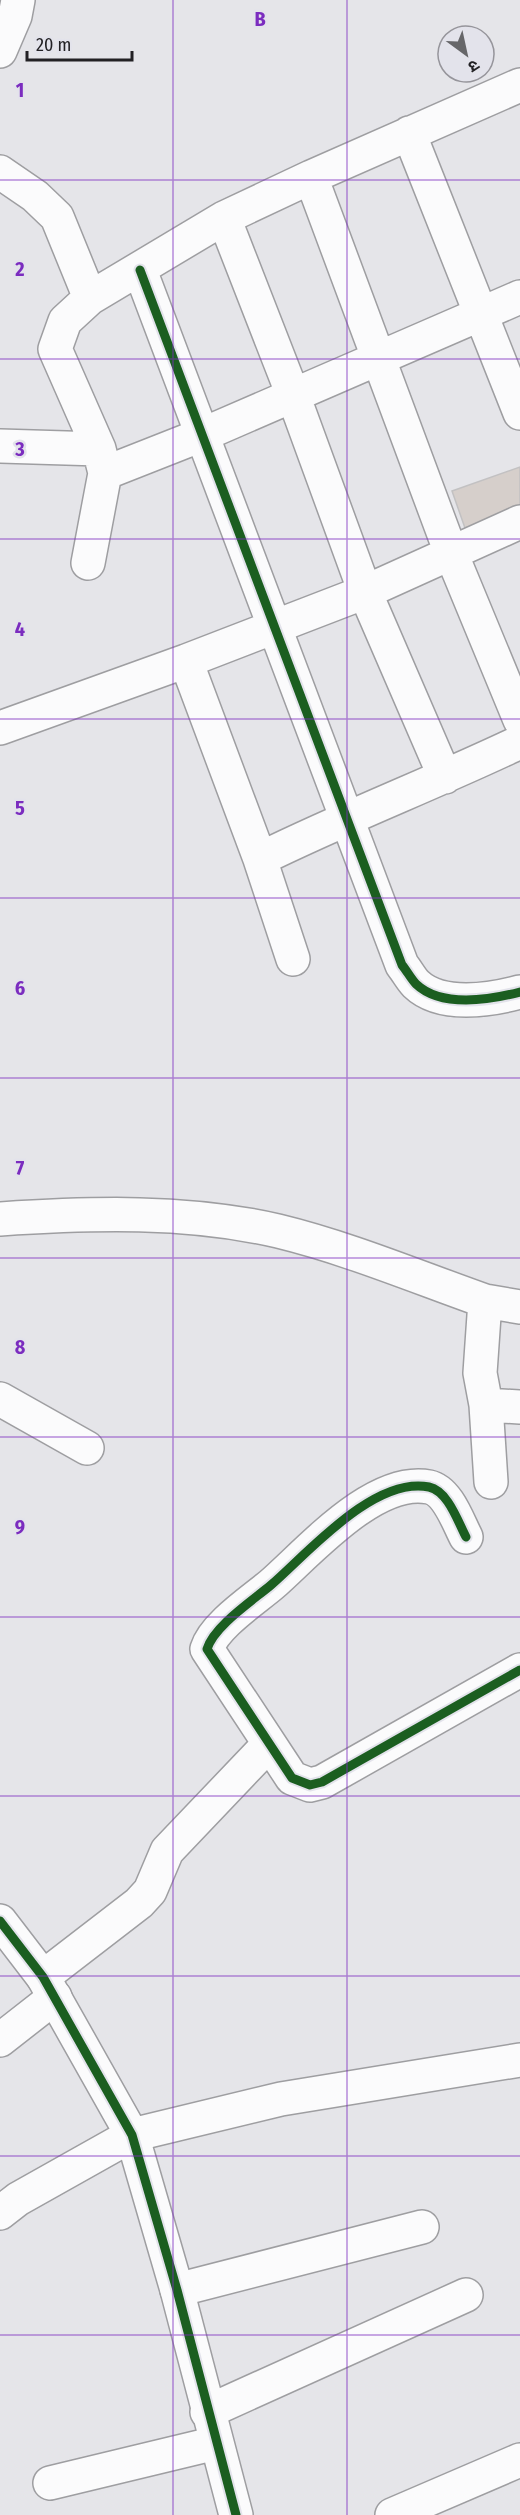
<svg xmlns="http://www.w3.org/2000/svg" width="520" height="2515" viewBox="0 0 520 2515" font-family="'Fira Sans Condensed','Noto Sans Devanagari',sans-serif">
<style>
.building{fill:#d6cfcb;stroke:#c2c1c2;stroke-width:1.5}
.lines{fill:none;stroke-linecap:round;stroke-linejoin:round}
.street-casing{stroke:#9e9ea1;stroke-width:36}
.secondary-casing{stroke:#9e9ea1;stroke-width:36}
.street{stroke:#fbfbfc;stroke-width:33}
.secondary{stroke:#fbfbfc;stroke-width:33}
.cycleway-casing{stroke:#e3e3eb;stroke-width:13}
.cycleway{stroke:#1b5e20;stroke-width:9}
.grid{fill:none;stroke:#7b2cbf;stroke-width:1.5;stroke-opacity:0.55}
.grid-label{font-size:20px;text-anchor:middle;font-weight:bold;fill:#7b2cbf;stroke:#e3e3eb;stroke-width:5;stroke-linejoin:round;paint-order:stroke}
</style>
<rect width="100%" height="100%" fill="#e5e5e9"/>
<path class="building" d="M520 467V508L465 528 452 491Z"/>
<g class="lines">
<defs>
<path id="street" d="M0 51 15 16 18 0
M409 133 520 413
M0 172 35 196 57 217 90 298
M311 177 451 553 520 720
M224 218 293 395 365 592 445 777
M140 270 402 965C407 971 411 979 416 984 441 1008 490 1000 520 992
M0 446 99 449
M105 473 204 434 520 297
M88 563 105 473 99 449 55 349 65 321 90 298 224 218 311 177 520 85
M186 661 260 859 293 959
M0 728 186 661 365 592 520 522
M260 859C345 817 434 783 520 742
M0 1219C92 1213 187 1210 278 1231 348 1248 417 1277 485 1301L520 1307
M485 1301 480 1373 486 1405 491 1482
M0 1399 87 1448
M486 1405 520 1407
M466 1537C458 1522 448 1491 429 1487 374 1476 308 1553 271 1585 252 1601 214 1626 207 1649L292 1778 310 1785 322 1782 520 1670
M43 1977 139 1903 150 1891 167 1851 268 1745
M0 2040 55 1997
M177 2290 422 2227
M207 2412 466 2295
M50 2483 216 2443
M392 2515 520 2460"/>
<path id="secondary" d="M0 1921 43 1977 132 2135 177 2290 236 2515
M0 2213 18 2199 132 2135 281 2099 520 2060"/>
</defs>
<use href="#street" class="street-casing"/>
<use href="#secondary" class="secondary-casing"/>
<use href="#street" class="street"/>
<use href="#secondary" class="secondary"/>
<defs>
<path id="cycleway" d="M140 270 402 965C407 971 411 979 416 984 441 1008 490 1000 520 992
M466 1537C458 1522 448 1491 429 1487 374 1476 308 1553 271 1585 252 1601 214 1626 207 1649L292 1778 310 1785 322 1782 520 1670
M0 1921 43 1977 132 2135 177 2290 236 2515"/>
</defs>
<use href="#cycleway" class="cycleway-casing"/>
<use href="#cycleway" class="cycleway"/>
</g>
<path class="grid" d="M173 0V2515M347 0V2515M0 180H520M0 359H520M0 539H520M0 719H520M0 898H520M0 1078H520M0 1258H520M0 1437H520M0 1617H520M0 1796H520M0 1976H520M0 2156H520M0 2335H520"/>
<g class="grid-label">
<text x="260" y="26">B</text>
<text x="20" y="97">1</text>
<text x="20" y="276">2</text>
<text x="20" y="456">3</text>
<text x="20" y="636">4</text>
<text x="20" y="815">5</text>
<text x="20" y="995">6</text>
<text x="20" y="1175">7</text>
<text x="20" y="1354">8</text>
<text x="20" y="1534">9</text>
</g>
<g transform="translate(466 54) rotate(147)"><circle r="28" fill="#e3e3eb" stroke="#96959b" stroke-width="1.5"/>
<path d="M0-4.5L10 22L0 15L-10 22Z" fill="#666669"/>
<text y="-9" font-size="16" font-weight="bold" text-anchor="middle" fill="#222124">उ</text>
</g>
<path d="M27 51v9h105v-9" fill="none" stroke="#222124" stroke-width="3"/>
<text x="36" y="51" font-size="18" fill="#222124" stroke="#e3e3eb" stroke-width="4.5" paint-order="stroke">20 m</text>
</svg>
